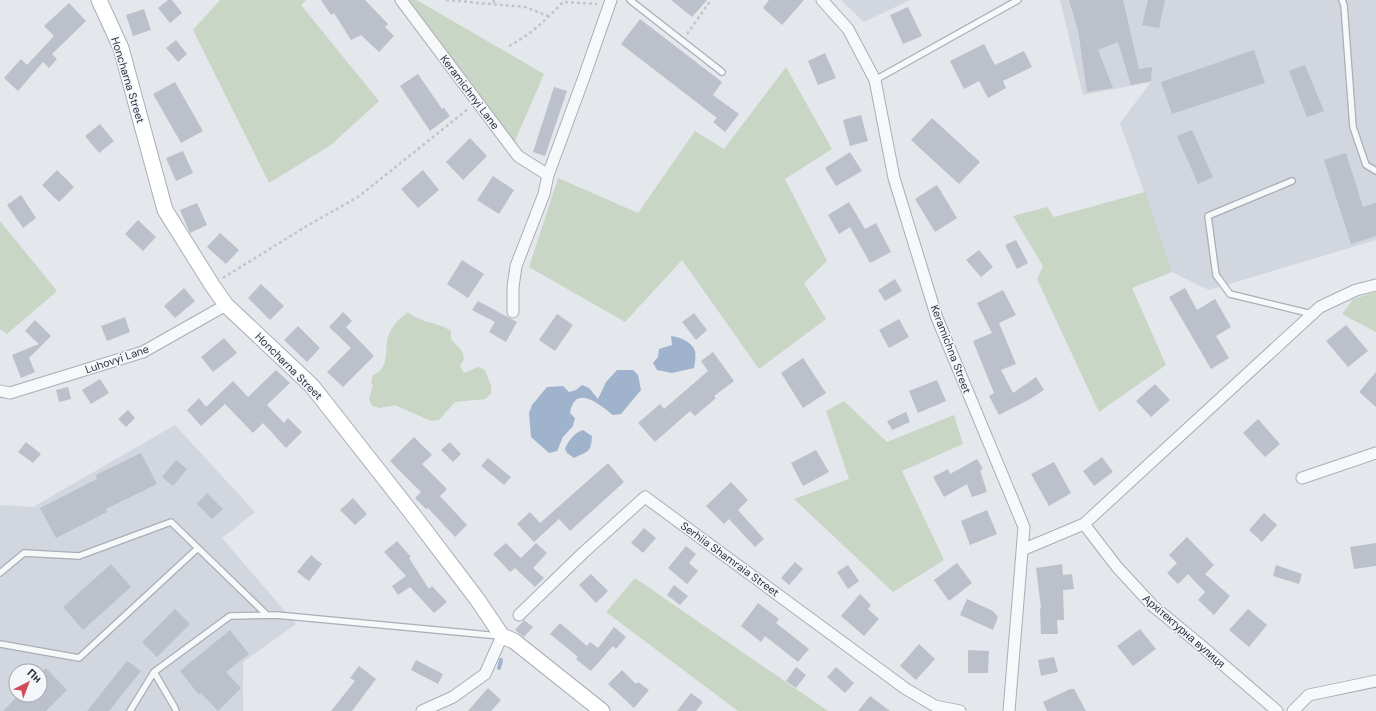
<svg xmlns="http://www.w3.org/2000/svg" width="1376" height="711" viewBox="0 0 1376 711" font-family="'DM Sans',sans-serif">
<style>
.built{fill:#d2d6de;fill-rule:evenodd}
.green{fill:#c9d6c5}
.water{fill:#9fb4cc}
.lines{fill:none;stroke-linecap:round;stroke-linejoin:round}
.stream{stroke:#9fb4cc;stroke-width:4}
.building{fill:#bbc0ca}
.lane-casing{stroke:#a9aeb7;stroke-width:8}
.street-casing{stroke:#a9aeb7;stroke-width:13}
.secondary-casing{stroke:#a9aeb7;stroke-width:17}
.path{stroke:#c2c5cb;stroke-width:2.5;stroke-dasharray:3 3;stroke-linecap:butt}
.lane{stroke:#f7f8fa;stroke-width:5.5}
.street{stroke:#f7f8fa;stroke-width:11}
.secondary{stroke:#fff;stroke-width:15}
.labels{text-anchor:middle;dominant-baseline:central;stroke-width:3;stroke-linejoin:round;paint-order:stroke}
.street-label{font-size:11px;fill:#2b3445;stroke:#f4f6f9}
</style>
<rect width="100%" height="100%" fill="#e4e7ec"/>
<path class="built" d="M841 0H910L864 22Z
M1060 0H1376V240L1209 290 1172 272 1120 123 1151 82 1083 95Z
M175 425 255 512 222 538 296 624 243 662V711H0V505L33 507ZM16 671H40V695H16Z"/>
<path class="green" d="M220 0H306L301 5 379 101 331 145 269 183 193 30Z
M407 0H416L420 2 544 74 514 143Z
M786 67 832 149 785 179 827 261 804 283 826 319 759 369 682 260 625 322 529 267 558 178 638 213 695 131 724 149Z
M1145 192 1172 272 1132 288 1166 365 1099 412 1037 279 1043 266 1013 216 1047 207 1054 217Z
M0 221 57 291 7 334 0 329Z
M1376 292V332L1342 314 1353 299Z
M408 312C420 323 438 322 451 331V339L462 351 464 359 460 366 464 373 478 367 485 370 491 386V394L485 399 455 402 439 420 431 421 395 405 380 408 372 406 369 399 373 385 371 383 373 375C390 368 384 352 388 337 392 325 399 319 408 312Z
M844 401 887 442 954 415 963 444 902 471 944 560 893 592 794 499 849 479 826 411Z
M635 578 828 711H738L606 612Z"/>
<path class="water" d="M671 336C680 337 692 342 695 351 696 356 695 363 694 368L672 373 657 370 653 363 658 357 659 349 672 345Z
M617 370H633L638 375 641 390 621 414 613 415C600 405 575 383 570 413L575 418 573 426 563 437 557 451 549 453 531 437 529 413 532 405 547 387 563 386 569 392 576 390 582 385 589 388 598 399 606 382Z
M583 430 592 436C591 453 588 451 574 458L567 453 565 449C568 441 574 433 583 430Z"/>
<g class="lines">
<path class="stream" d="M499 668 501 660"/>
</g>
<path class="building" d="M168 0H172L182 13 170 23 158 8Z
M321 0H365L388 24 385 27 394 36 379 52 361 35 351 40 334 13 331 15Z
M671 0H707L692 17Z
M769 0H804L782 25 763 8Z
M1069 0H1123L1139 69 1152 67 1151 81 1131 85 1118 42 1098 50 1113 88 1087 92 1078 30Z
M1148 0H1165L1159 28 1142 25Z
M69 3 86 21 52 54 57 59 49 68 43 62 18 91 4 78 21 59 27 65 54 36 44 26Z
M908 7 922 36 903 44 890 15Z
M144 9 151 30 133 36 126 15Z
M640 19 722 82 713 95 739 114 725 132 713 122 717 118 621 44Z
M176 40 187 54 178 62 166 48Z
M984 44 995 65 1024 51 1032 67 1003 81 1006 88 988 98 979 81 964 89 950 61Z
M1254 50 1265 83 1172 114 1161 82Z
M825 53 836 78 818 85 808 61Z
M1305 65 1324 111 1307 117 1289 71Z
M418 74 442 109 444 108 450 116 430 131 400 86Z
M175 82 203 131 181 143 153 94Z
M554 87 567 91 545 156 533 152Z
M861 115 868 141 850 146 843 120Z
M932 118 980 162 959 184 911 140Z
M100 124 114 141 99 153 85 136Z
M1192 130 1213 177 1198 184 1177 136Z
M470 138 487 156 463 180 446 162Z
M183 151 193 173 176 181 166 158Z
M850 152 862 171 836 186 825 168Z
M1346 153 1363 207 1376 203V236L1351 244 1324 160Z
M57 170 74 187 59 202 42 185Z
M423 170 439 190 418 208 401 189Z
M493 176 514 190 499 214 477 200Z
M937 185 957 218 935 232 915 199Z
M21 195 36 218 23 228 7 205Z
M849 202 865 229 876 223 891 252 870 263 850 227 839 234 828 215Z
M197 203 207 225 190 233 180 210Z
M138 220 156 237 143 251 125 234Z
M220 233 239 250 226 264 207 247Z
M1016 240 1028 263 1017 269 1005 245Z
M979 250 993 267 981 277 966 260Z
M462 260 484 274 468 298 447 284Z
M895 279 902 291 885 301 878 290Z
M261 284 284 306 270 320 248 298Z
M184 288 195 301 175 318 164 306Z
M1185 288 1197 310 1215 299 1231 327 1216 336 1229 358 1211 369 1169 297Z
M1003 290 1016 315 999 323 1016 364 1001 370 1013 393 1036 377 1044 390 1030 399 999 415 989 396 994 393 973 341 992 333 977 303Z
M478 301 517 322 506 342 489 332 495 322 472 310Z
M343 312 352 321 346 327 374 356 343 387 327 372 351 348 329 327Z
M694 313 707 330 696 340 682 322Z
M557 314 573 325 555 351 539 340Z
M125 317 130 332 107 341 101 326Z
M899 319 909 337 889 348 879 330Z
M35 320 51 336 29 358 35 372 21 378 12 355 39 344 25 331Z
M1346 325 1368 351 1348 367 1326 341Z
M298 326 320 348 307 362 284 340Z
M224 338 237 353 213 372 201 357Z
M713 352 734 381 714 396 716 398 695 416 690 411 655 442 638 423 660 404 664 409 708 371 701 361Z
M803 358 826 393 803 408 781 373Z
M276 370 290 383 267 405 284 423 288 418 302 432 286 448 263 423 253 433 225 404 201 426 187 410 199 398 206 407 233 381 248 397Z
M1376 372V407L1359 392Z
M100 379 109 393 91 404 82 390Z
M937 380 946 401 918 413 909 391Z
M1155 384 1170 400 1151 417 1136 401Z
M68 387 71 399 59 402 56 390Z
M128 410 135 418 126 427 118 419Z
M906 412 910 422 892 430 887 421Z
M1258 419 1280 444 1265 457 1243 433Z
M414 437 432 455 422 464 447 489 440 496 467 525 455 537 428 508 426 509 415 498 421 492 390 461Z
M26 442 41 454 33 463 18 452Z
M450 442 461 454 453 462 441 450Z
M816 450 829 472 803 486 791 463Z
M141 453 157 484 106 509 107 512 56 538 40 508 97 479 96 475Z
M1102 457 1113 472 1094 486 1083 471Z
M488 458 511 477 504 485 481 466Z
M977 459 983 469 980 470 987 492 972 497 967 484 944 497 933 477 948 469 950 474Z
M176 460 187 469 173 486 162 477Z
M1054 462 1071 493 1049 506 1031 474Z
M608 463 624 482 570 531 559 519 534 542 517 524 530 512 540 523Z
M731 482 748 500 738 510 764 539 755 547 729 519 724 524 706 506Z
M207 493 223 509 212 519 197 504Z
M353 498 367 514 355 525 340 510Z
M987 510 997 534 970 545 961 521Z
M1264 513 1277 525 1262 542 1249 530Z
M644 528 656 538 643 553 631 543Z
M1187 537 1214 565 1205 574 1230 596 1214 615 1198 600 1205 592 1188 574 1178 584 1167 573 1177 563 1169 555Z
M397 541 411 557 409 558 429 589 432 586 447 602 434 613 410 587 398 595 392 586 406 576 384 552Z
M506 543 521 558 536 543 547 553 533 568 544 578 535 587 515 568 510 572 493 554Z
M1376 543V566L1354 569 1350 547Z
M686 546 696 554 689 563 698 571 687 584 668 568Z
M311 555 322 564 309 581 297 572Z
M795 562 803 569 789 585 781 578Z
M957 563 972 583 949 601 934 580Z
M111 564 131 587 83 630 63 607Z
M1062 564 1063 575 1072 574 1074 589 1063 590 1064 620H1057L1058 634H1041L1040 608H1041L1036 568Z
M848 565 859 581 848 589 837 572Z
M1276 565 1302 574 1299 584 1273 576Z
M591 574 608 591 596 603 579 585Z
M674 585 688 596 680 605 667 595Z
M860 594 871 605 868 609 879 619 864 636 841 616Z
M967 599 993 611 998 617 993 630 960 615Z
M758 603 779 619 776 623 809 649 798 662 765 636 761 642 741 626Z
M175 609 190 624 157 657 142 642Z
M1248 609 1267 625 1249 647 1229 630Z
M524 620 533 627 524 637 515 630Z
M560 623 587 646 590 642 598 648 614 627 626 637 616 649 613 646 591 671 576 659 578 657 550 634Z
M1140 629 1156 649 1133 666 1117 646Z
M230 630 249 654 226 672 241 688 218 711 201 693 199 695 180 671Z
M919 644 935 659 916 680 900 666Z
M968 650 989 651 988 673H968Z
M1054 657 1058 672 1041 676 1038 660Z
M416 660 443 674 438 684 411 670Z
M127 661 141 671 109 711H87Z
M359 666 376 679 352 711H331L355 681 350 678Z
M796 667 806 675 796 688 786 681Z
M836 667 854 683 845 693 827 677Z
M46 668 67 690 46 711H3L19 695H40V674Z
M622 670 636 684 638 682 649 690 634 708 608 684Z
M488 688 501 700 491 711H468Z
M1070 689H1074L1086 711H1047L1043 702Z
M691 693 703 702 696 711H677Z
M870 696 890 711H858Z"/>
<g class="lines">
<defs>
<path id="lane" d="M630 0 722 72
M1342 0 1344 5 1353 127 1366 165 1376 171
M875 80 1018 0
M1292 181 1208 216 1216 275 1230 294 1312 314
M0 573 24 553 79 556 171 522 267 615
M0 644 79 658 198 548
M154 672 175 708 176 711
M130 711 154 672 230 616 276 615 500 636"/>
<path id="street" d="M401 0 518 156 548 175
M822 0 848 29 875 80 894 178 937 318 1024 527 1009 711
M513 312V287L516 266 544 194 548 175 583 80 611 0
M0 391 10 393 143 352 226 305
M1302 478 1376 453
M1084 524 1117 567 1153 606 1198 643 1277 711
M1022 550 1084 524 1320 307 1356 290 1376 285
M519 615 583 553 645 497 906 689 935 706 960 711
M422 711 453 697 485 674 502 636
M1293 711 1309 695 1376 681"/>
<path id="secondary" d="M99 0 121 48 165 210 212 285 226 305 312 386 414 516 477 599 502 636 514 641 602 711"/>
</defs>
<use href="#lane" class="lane-casing"/>
<use href="#street" class="street-casing"/>
<use href="#secondary" class="secondary-casing"/>
<path class="path" d="M446 0 525 7 548 16
M493 0 496 5
M687 34 711 0
M509 46C530 35 547 19 563 2L597 4
M223 278 305 227 358 197 468 109"/>
<use href="#lane" class="lane"/>
<use href="#street" class="street"/>
<use href="#secondary" class="secondary"/>
</g>
<g class="labels">
<g class="street-label">
<text transform="translate(128 80) rotate(73)">Honcharna Street</text>
<text transform="translate(470 92) rotate(53)">Keramichnyi Lane</text>
<text transform="translate(951 349) rotate(69)">Keramichna Street</text>
<text transform="translate(117 359) rotate(-19)">Luhovyi Lane</text>
<text transform="translate(289 366) rotate(45)">Honcharna Street</text>
<text transform="translate(730 559) rotate(36)">Serhiia Shamraia Street</text>
<text transform="translate(1184 631) rotate(41)">Архітектурна вулиця</text>
</g>
</g>
<g transform="translate(28 683) rotate(42)"><circle r="19" fill="#f4f6f9" stroke="#a4a8b1"/>
<path d="M0-3L7 15L0 10L-7 15Z" fill="#d1495b"/>
<text y="-6" font-size="11" font-weight="bold" text-anchor="middle" fill="#2b3445">Пн</text>
</g>
</svg>
